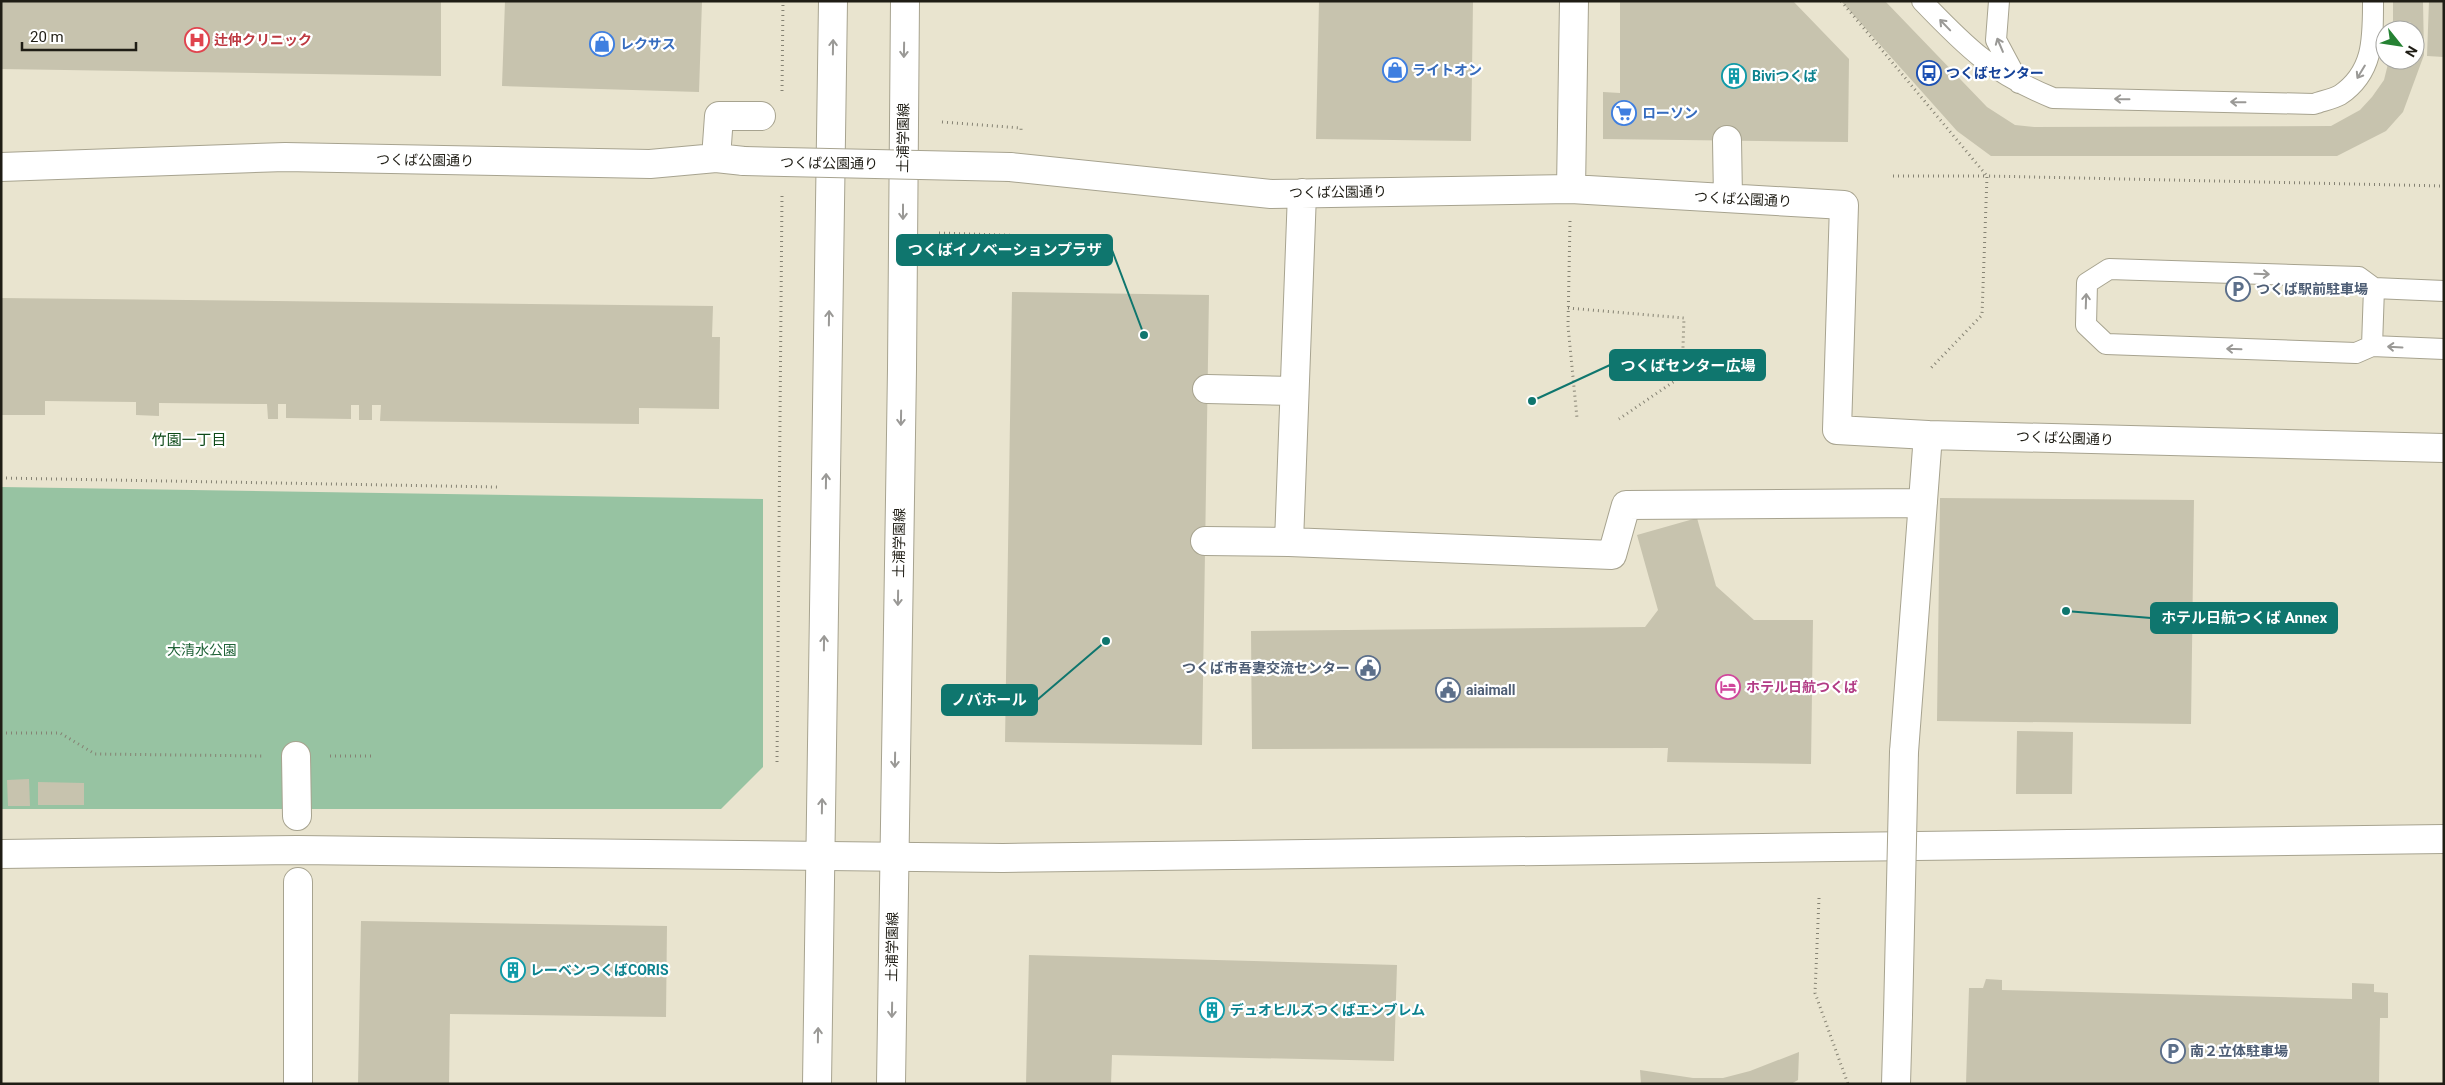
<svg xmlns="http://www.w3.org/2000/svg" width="2445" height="1085" viewBox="0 0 2445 1085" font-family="Roboto,'Noto Sans JP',sans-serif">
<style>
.green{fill:#97c3a2}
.building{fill:#c7c3ae}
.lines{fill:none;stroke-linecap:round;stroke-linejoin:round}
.service-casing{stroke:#a7a38f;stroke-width:22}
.pedestrian-casing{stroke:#a7a38f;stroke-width:30}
.tertiary-casing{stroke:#a7a38f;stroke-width:30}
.secondary-casing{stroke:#a7a38f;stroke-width:30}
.path{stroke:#858273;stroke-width:3;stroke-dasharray:1 4;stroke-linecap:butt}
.service{stroke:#fff;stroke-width:20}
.pedestrian{stroke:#fff;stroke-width:28}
.tertiary{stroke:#fff;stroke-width:28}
.secondary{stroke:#fff;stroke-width:28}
.pedestrian-bridge-casing{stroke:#a7a38f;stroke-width:30;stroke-linecap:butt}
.pedestrian-bridge{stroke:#fff;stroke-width:28}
.oneway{stroke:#9a9996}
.labels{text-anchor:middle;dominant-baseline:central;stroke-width:4.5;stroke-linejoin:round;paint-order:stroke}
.health-label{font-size:14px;font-weight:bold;fill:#be3a42;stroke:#fff;text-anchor:start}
.shop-label{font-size:14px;font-weight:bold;fill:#366cbe;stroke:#fff;text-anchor:start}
.transit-label{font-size:14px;font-weight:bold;fill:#164399;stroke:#fff;text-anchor:start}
.culture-label{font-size:14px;font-weight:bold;fill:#0d838f;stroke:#fff;text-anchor:start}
.street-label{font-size:14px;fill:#1f1d15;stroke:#fff}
.service-label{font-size:14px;font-weight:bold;fill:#4e5e75;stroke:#fff;text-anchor:start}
.park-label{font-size:14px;fill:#1f6237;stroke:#fff}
.hotel-label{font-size:14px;font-weight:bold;fill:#b23c85;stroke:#fff;text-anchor:start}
.neighbourhood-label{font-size:15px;fill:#0e4a18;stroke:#fff}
.leader{fill:none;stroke:#0f766e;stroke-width:2}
.callout-dot{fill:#0f766e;stroke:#fff;stroke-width:2}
.callout{fill:#0f766e;stroke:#0f766e;stroke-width:2}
.callout-label{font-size:15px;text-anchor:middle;font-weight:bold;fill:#fff}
</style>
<rect width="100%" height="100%" fill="#e9e4cf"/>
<path class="green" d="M1 487 763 499V767L721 809H1Z"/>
<path class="building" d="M1 1H441V76L1 69Z
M505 1H702L699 92 502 86Z
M1319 1H1473L1471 141 1316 139Z
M1620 1H1793L1849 59 1848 142 1603 139V92L1620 93Z
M1841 1H1885L1987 107 2015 125 2034 127 2331 126 2360 110 2372 97 2384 80 2389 60H2415V30H2393V1H2423L2424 55 2403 112 2386 131 2337 156H1991L1957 131Z
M2429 1H2444V57L2427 56Z
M1012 292 1209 295 1202 745 1005 742Z
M1 298 713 306 712 337H720L719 409 639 408V424L380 421 381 405H372V420H359V405H351V419L286 418V404H278V419H268L267 404 159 403V416L136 415V402L45 401V415H1Z
M1940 498 2194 500 2191 724 1937 721Z
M1697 518 1716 586 1754 620H1813L1811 764 1667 762 1668 748 1252 749 1251 631 1645 627 1658 610 1637 535Z
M2017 731 2073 732 2072 794H2016Z
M29 779 30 806H8L7 780Z
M38 782 84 783V805H38Z
M361 921 667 926 666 1017 450 1014 449 1084H358Z
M1029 955 1397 965 1394 1061 1112 1055 1111 1084H1026Z
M1986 979 2002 980V990L2352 999V983L2374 984V992L2388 993V1018H2380L2379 1084H1966L1969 988H1983Z
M1799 1052 1798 1080 1791 1084H1641L1640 1070 1693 1078H1723L1750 1071Z"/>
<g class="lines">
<defs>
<path id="service" d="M1922 1C1967 48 1992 73 2053 98L2314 104C2322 101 2333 99 2340 95 2374 72 2373 38 2373 1
M1999 1 1996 40 2019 83
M2444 291 2374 288 2359 277 2109 269 2087 283 2086 325 2106 344 2356 353 2372 346 2444 349
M2372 346 2374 288"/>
<path id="pedestrian" d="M1727 140 1728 198
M716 158 719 116H761
M1 167 285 157 650 164 716 158 744 161
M1010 167 1271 194 1571 189 1844 205 1837 430 1928 435 2444 448
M1571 189 1574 1
M1207 389 1294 391
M1205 541 1289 542 1302 193
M1289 542 1612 555 1626 505 1923 503
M1904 752 1928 435
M296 756 297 816
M298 882V1084
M1896 1084 1898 1015"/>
<path id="tertiary" d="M1 854 297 850 1003 858 2444 839"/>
<path id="secondary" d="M817 1084 833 1
M891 1084 902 369 905 1"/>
</defs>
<use href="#service" class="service-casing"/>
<use href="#pedestrian" class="pedestrian-casing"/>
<use href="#tertiary" class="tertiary-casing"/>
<use href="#secondary" class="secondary-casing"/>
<path class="path" d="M1841 1 1987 176 2444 186
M782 91 783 1
M942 122 1021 128V133
M1893 176H1987L1982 315 1930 369
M1570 221 1568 326 1577 418
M939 233 1033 236
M1568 308 1684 318 1682 376 1619 419
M1 478 497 487
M1 733H60L95 754 264 756
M330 756H374
M777 762 782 194
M1819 898 1815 993 1848 1084"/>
<use href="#service" class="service"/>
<use href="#pedestrian" class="pedestrian"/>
<use href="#tertiary" class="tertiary"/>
<use href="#secondary" class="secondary"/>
<defs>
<path id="pedestrian-bridge" d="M744 161 1010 167
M1898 1015 1904 752"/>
</defs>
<use href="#pedestrian-bridge" class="pedestrian-bridge-casing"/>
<use href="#pedestrian-bridge" class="pedestrian-bridge"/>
</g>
<defs><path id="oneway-shaft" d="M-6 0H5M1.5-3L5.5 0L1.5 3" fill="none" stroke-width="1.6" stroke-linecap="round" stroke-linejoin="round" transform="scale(1.25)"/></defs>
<g class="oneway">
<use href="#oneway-shaft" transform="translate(1945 25) rotate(-134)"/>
<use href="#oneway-shaft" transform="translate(2000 45) rotate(-113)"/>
<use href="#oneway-shaft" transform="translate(833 47) rotate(-89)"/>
<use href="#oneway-shaft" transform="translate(904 50) rotate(91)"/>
<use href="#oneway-shaft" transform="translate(2361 72) rotate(121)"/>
<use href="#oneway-shaft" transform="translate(2122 99) rotate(-179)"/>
<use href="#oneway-shaft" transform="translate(2238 102) rotate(-179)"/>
<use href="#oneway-shaft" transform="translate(903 212) rotate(90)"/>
<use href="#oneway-shaft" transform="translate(2262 274) rotate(2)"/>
<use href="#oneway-shaft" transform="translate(2086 301) rotate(-88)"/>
<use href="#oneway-shaft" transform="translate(829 318) rotate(-89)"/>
<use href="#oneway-shaft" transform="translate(2395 347) rotate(-177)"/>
<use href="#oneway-shaft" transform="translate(2234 349) rotate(-178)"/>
<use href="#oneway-shaft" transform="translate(901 418) rotate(91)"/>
<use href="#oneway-shaft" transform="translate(826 481) rotate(-89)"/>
<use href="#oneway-shaft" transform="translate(898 598) rotate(91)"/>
<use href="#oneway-shaft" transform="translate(824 643) rotate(-89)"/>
<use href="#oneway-shaft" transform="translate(895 760) rotate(91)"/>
<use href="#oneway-shaft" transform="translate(822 806) rotate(-89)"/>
<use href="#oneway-shaft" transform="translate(892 1010) rotate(91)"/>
<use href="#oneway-shaft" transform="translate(818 1035) rotate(-89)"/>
</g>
<defs>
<symbol id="hospital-ring" viewBox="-11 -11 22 22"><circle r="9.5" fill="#fff" stroke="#e0444e" stroke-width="1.5"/><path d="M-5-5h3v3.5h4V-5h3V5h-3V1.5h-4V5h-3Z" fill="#e0444e"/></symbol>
<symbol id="shop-ring" viewBox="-11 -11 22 22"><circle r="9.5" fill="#fff" stroke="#3f7fe0" stroke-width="1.5"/><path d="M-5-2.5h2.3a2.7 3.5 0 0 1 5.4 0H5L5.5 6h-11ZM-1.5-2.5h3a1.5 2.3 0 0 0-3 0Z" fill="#3f7fe0"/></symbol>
<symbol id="bus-ring" viewBox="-11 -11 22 22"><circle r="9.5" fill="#fff" stroke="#1a4fb4" stroke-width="1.5"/><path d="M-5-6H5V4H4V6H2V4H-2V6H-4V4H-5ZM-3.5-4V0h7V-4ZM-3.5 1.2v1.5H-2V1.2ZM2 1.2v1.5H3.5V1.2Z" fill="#1a4fb4"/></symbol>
<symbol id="building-ring" viewBox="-11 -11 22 22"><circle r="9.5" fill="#fff" stroke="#0f9aa8" stroke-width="1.5"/><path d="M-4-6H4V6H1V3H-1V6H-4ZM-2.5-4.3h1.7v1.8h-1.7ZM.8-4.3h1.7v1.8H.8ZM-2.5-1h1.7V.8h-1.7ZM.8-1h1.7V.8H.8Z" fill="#0f9aa8"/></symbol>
<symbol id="supermarket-ring" viewBox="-11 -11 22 22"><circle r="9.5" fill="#fff" stroke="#3f7fe0" stroke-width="1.5"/><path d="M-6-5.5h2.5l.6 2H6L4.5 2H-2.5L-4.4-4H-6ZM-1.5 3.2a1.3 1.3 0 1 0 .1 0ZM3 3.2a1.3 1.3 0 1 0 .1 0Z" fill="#3f7fe0"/></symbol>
<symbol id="parking-ring" viewBox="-11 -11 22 22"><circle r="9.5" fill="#fff" stroke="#5c6f8a" stroke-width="1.5"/><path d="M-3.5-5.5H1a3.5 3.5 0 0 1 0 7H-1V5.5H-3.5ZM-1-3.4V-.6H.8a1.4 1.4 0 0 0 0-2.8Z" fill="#5c6f8a"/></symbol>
<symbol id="civic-ring" viewBox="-11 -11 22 22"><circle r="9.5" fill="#fff" stroke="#5c6f8a" stroke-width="1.5"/><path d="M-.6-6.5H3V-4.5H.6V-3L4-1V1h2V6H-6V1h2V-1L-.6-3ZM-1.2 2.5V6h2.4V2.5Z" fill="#5c6f8a"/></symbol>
<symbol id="hotel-ring" viewBox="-11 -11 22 22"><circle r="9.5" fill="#fff" stroke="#d1479c" stroke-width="1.5"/><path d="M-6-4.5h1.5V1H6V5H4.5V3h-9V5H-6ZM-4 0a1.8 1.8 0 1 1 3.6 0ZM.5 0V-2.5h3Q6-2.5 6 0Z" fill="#d1479c"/></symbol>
</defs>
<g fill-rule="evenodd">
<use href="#hospital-ring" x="183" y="26" width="28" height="28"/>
<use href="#shop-ring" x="588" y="30" width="28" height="28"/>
<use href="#shop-ring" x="1381" y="56" width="28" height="28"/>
<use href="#bus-ring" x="1915" y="59" width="28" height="28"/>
<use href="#building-ring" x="1720" y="62" width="28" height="28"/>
<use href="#supermarket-ring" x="1610" y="99" width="28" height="28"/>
<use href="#parking-ring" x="2224" y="275" width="28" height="28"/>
<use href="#civic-ring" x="1354" y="654" width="28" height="28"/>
<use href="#hotel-ring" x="1714" y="673" width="28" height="28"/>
<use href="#civic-ring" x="1434" y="676" width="28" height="28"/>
<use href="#building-ring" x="499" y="956" width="28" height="28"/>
<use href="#building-ring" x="1198" y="996" width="28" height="28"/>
<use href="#parking-ring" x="2159" y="1037" width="28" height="28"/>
</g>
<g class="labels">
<g class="health-label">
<text x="214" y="40">辻仲クリニック</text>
</g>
<g class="shop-label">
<text x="620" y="44">レクサス</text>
<text x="1412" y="70">ライトオン</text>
<text x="1642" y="113">ローソン</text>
</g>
<g class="transit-label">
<text x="1946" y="73">つくばセンター</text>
</g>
<g class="culture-label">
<text x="1752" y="76">Biviつくば</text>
<text x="530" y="970">レーベンつくばCORIS</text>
<text x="1230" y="1010">デュオヒルズつくばエンブレム</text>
</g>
<g class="street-label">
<text transform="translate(903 138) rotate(-89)">土浦学園線</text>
<text transform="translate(425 160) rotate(1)">つくば公園通り</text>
<text transform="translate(829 163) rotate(1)">つくば公園通り</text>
<text transform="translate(1338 192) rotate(-1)">つくば公園通り</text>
<text transform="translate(1743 199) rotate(3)">つくば公園通り</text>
<text transform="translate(2065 438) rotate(2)">つくば公園通り</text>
<text transform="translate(899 543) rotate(-89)">土浦学園線</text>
<text transform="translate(892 947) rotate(-89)">土浦学園線</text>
</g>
<g class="service-label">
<text x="2256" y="289">つくば駅前駐車場</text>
<text x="1350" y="668" text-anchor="end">つくば市吾妻交流センター</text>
<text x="1466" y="690">aiaimall</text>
<text x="2190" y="1051">南２立体駐車場</text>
</g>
<g class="park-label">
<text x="202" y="650">大清水公園</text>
</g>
<g class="hotel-label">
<text x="1746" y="687">ホテル日航つくば</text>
</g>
<g class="neighbourhood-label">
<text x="189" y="440">竹園一丁目</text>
</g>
</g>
<path class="leader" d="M1144 335L1112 250M1532 401L1610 365M2066 611L2151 618M1106 641L1037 700"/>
<g class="callout-dot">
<circle cx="1144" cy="335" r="5"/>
<circle cx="1532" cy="401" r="5"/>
<circle cx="2066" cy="611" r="5"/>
<circle cx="1106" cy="641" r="5"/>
</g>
<g class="callout">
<rect x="897" y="235" width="215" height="30" rx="5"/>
<rect x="1610" y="350" width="155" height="30" rx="5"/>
<rect x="2151" y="603" width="186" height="30" rx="5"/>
<rect x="942" y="685" width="95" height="30" rx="5"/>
</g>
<g class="callout-label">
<text x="1005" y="255">つくばイノベーションプラザ</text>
<text x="1688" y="371">つくばセンター広場</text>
<text x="2244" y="623">ホテル日航つくば Annex</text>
<text x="989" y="705">ノバホール</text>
</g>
<rect width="2445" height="1085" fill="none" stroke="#1f1d15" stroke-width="5"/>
<g transform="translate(2400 45) rotate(120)"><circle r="24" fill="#ffffff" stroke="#a5a5a1"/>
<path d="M0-4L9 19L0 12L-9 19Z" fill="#258233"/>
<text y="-8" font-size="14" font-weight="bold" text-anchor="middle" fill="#1f1d15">N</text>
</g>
<path d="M22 42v8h114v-8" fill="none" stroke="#1f1d15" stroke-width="2.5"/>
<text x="30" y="42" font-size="15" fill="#1f1d15" stroke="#ffffff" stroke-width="4" paint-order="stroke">20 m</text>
</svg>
